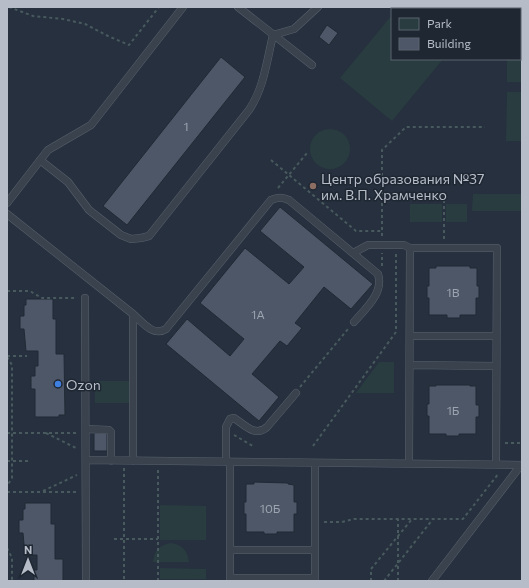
<svg xmlns="http://www.w3.org/2000/svg" width="529" height="588" viewBox="0 0 529 588" font-family="Commissioner,sans-serif">
<style>
.green{fill:#293d40}
.building{fill:#4d5767;stroke:#212935}
.lines{fill:none;stroke-linecap:round;stroke-linejoin:round}
.lane-casing{stroke:#58606c;stroke-width:8}
.path{stroke:#485a5e;stroke-width:2;stroke-dasharray:3 3;stroke-linecap:butt}
.lane{stroke:#3a424e;stroke-width:7}
.education-dot{fill:#8d6e63;stroke:#1f2733;stroke-width:1.5}
.shop-dot{fill:#3f7fe0;stroke:#1f2733;stroke-width:1.5}
.labels{text-anchor:middle;dominant-baseline:central;stroke-width:3;stroke-linejoin:round;paint-order:stroke}
.number-label{font-size:12px;fill:#9ca4b0}
.poi-label{font-size:14px;fill:#b6bdc9;stroke:#1f2733;text-anchor:start}
</style>
<rect width="100%" height="100%" fill="#26303e"/>
<path class="green" d="M392 15V59H443L392 121 340 78Z
M520 39H522V82H507V59H520Z
M507 92H522V141H506Z
M310 149a20 20 0 1 1 40 0a20 20 0 1 1-40 0Z
M473 194H522V211H472Z
M410 204H442V222H410Z
M446 204H467V222H446Z
M379 362H394V393H356Z
M95 381H129V403H95Z
M160 505 206 506V540H160Z
M172 543C182 545 188 551 189 562H153C154 550 161 544 172 543Z
M160 568 206 569V579H160Z"/>
<path class="building" d="M327 25 338 33 329 45 319 37Z
M221 57 245 77 127 225 103 206Z
M280 207 373 284 351 309 324 287 295 323 302 328 287 346 280 341 252 374 279 397 259 421 166 344 187 319 230 356 244 339 200 303 245 248 289 284 304 267 260 231Z
M436 266H470V268H477V286H479V298H476V315H460V318H447V315H429V298H427V286H429V268H436Z
M26 299H53V319H56V354H64L65 415H59V417H35V389H31V376H35V366H38V351H26L24 329H20V316H24V305H26Z
M436 385H470V386H476V405H479V417H476V434H459V436H446V434H429V416H427V404H429V386H436Z
M94 433H107V451H94Z
M254 482 288 483V484L294 485V502H297V514H294V532H277V534H264V532H246V514H244V502H246V484H254Z
M25 503H51V524H55V559H63V581H29L34 580V570H37V555H25L23 533H19V520H23V509H25Z"/>
<g class="lines">
<defs>
<path id="lane" d="M238 7 312 65
M40 160 68 182 89 210 121 235 131 239 141 238 149 236 249 110C264 88 267 60 273 35L294 29 318 7
M7 203 48 150 91 125 183 7
M7 214 133 314V461
M353 253 368 245H404L410 248
M85 298 86 581
M133 314C142 322 153 337 166 329L271 200C278 197 282 197 289 200L378 274C384 293 366 308 354 322
M410 336H496
M410 365 496 366
M86 429 109 430 111 432V461
M86 460 522 465
M226 462V427L230 419 234 418C244 424 255 438 267 427L296 393
M409 463 410 248H497L496 464
M230 550H315
M230 578H315
M230 581V462
M315 581V463
M432 581 521 465"/>
</defs>
<use href="#lane" class="lane-casing"/>
<path class="path" d="M9 7 33 16 63 19 85 24 108 36 129 45 159 7
M271 160 356 231H382
M278 188 307 153
M382 236V150L406 127H485
M444 239V200
M382 266V253
M7 291H30L42 298H76
M7 356H27
M7 357 12 365V478L7 486
M300 387 348 329
M7 433H78
M46 433 76 448
M234 435 253 446
M505 443H522
M313 446 396 332V254
M7 461H30
M124 468V581
M43 491 77 475
M7 492H76
M324 522H342L354 519H463L499 473
M114 539H158
M7 548 12 558V581
M158 581V470
M371 581V569L412 519
M384 581 433 519
M398 581V519"/>
<use href="#lane" class="lane"/>
</g>
<circle class="education-dot" cx="313" cy="186" r="4"/>
<circle class="shop-dot" cx="58" cy="384" r="4"/>
<g class="labels">
<g class="number-label">
<text x="186" y="126">1</text>
<text x="453" y="292">1В</text>
<text x="258" y="314">1А</text>
<text x="453" y="410">1Б</text>
<text x="270" y="508">10Б</text>
</g>
<g class="poi-label">
<text x="321" y="178">Центр образования №37<tspan x="321" dy="16">им. В.П. Храмченко</tspan></text>
<text x="66" y="384">Ozon</text>
</g>
</g>
<rect width="529" height="588" fill="none" stroke="#b6bdc9" stroke-width="16"/>
<rect x="391" y="8" width="130" height="52" fill="#1f2733" stroke="#5b636f"/>
<rect x="399" y="18" width="20" height="12" fill="#293d40" stroke="#5b636f"/>
<text x="427" y="28" font-size="12" fill="#b6bdc9">Park</text>
<rect x="399" y="38" width="20" height="12" fill="#4d5767" stroke="#5b636f"/>
<text x="427" y="48" font-size="12" fill="#b6bdc9">Building</text>
<g transform="translate(28 560)" stroke="#1f2733" stroke-width="3" paint-order="stroke">
<path d="M0-3L7 15L0 10L-7 15Z" fill="#b6bdc9"/>
<text y="-6" font-size="11" font-weight="bold" text-anchor="middle" fill="#b6bdc9">N</text>
</g>
</svg>
